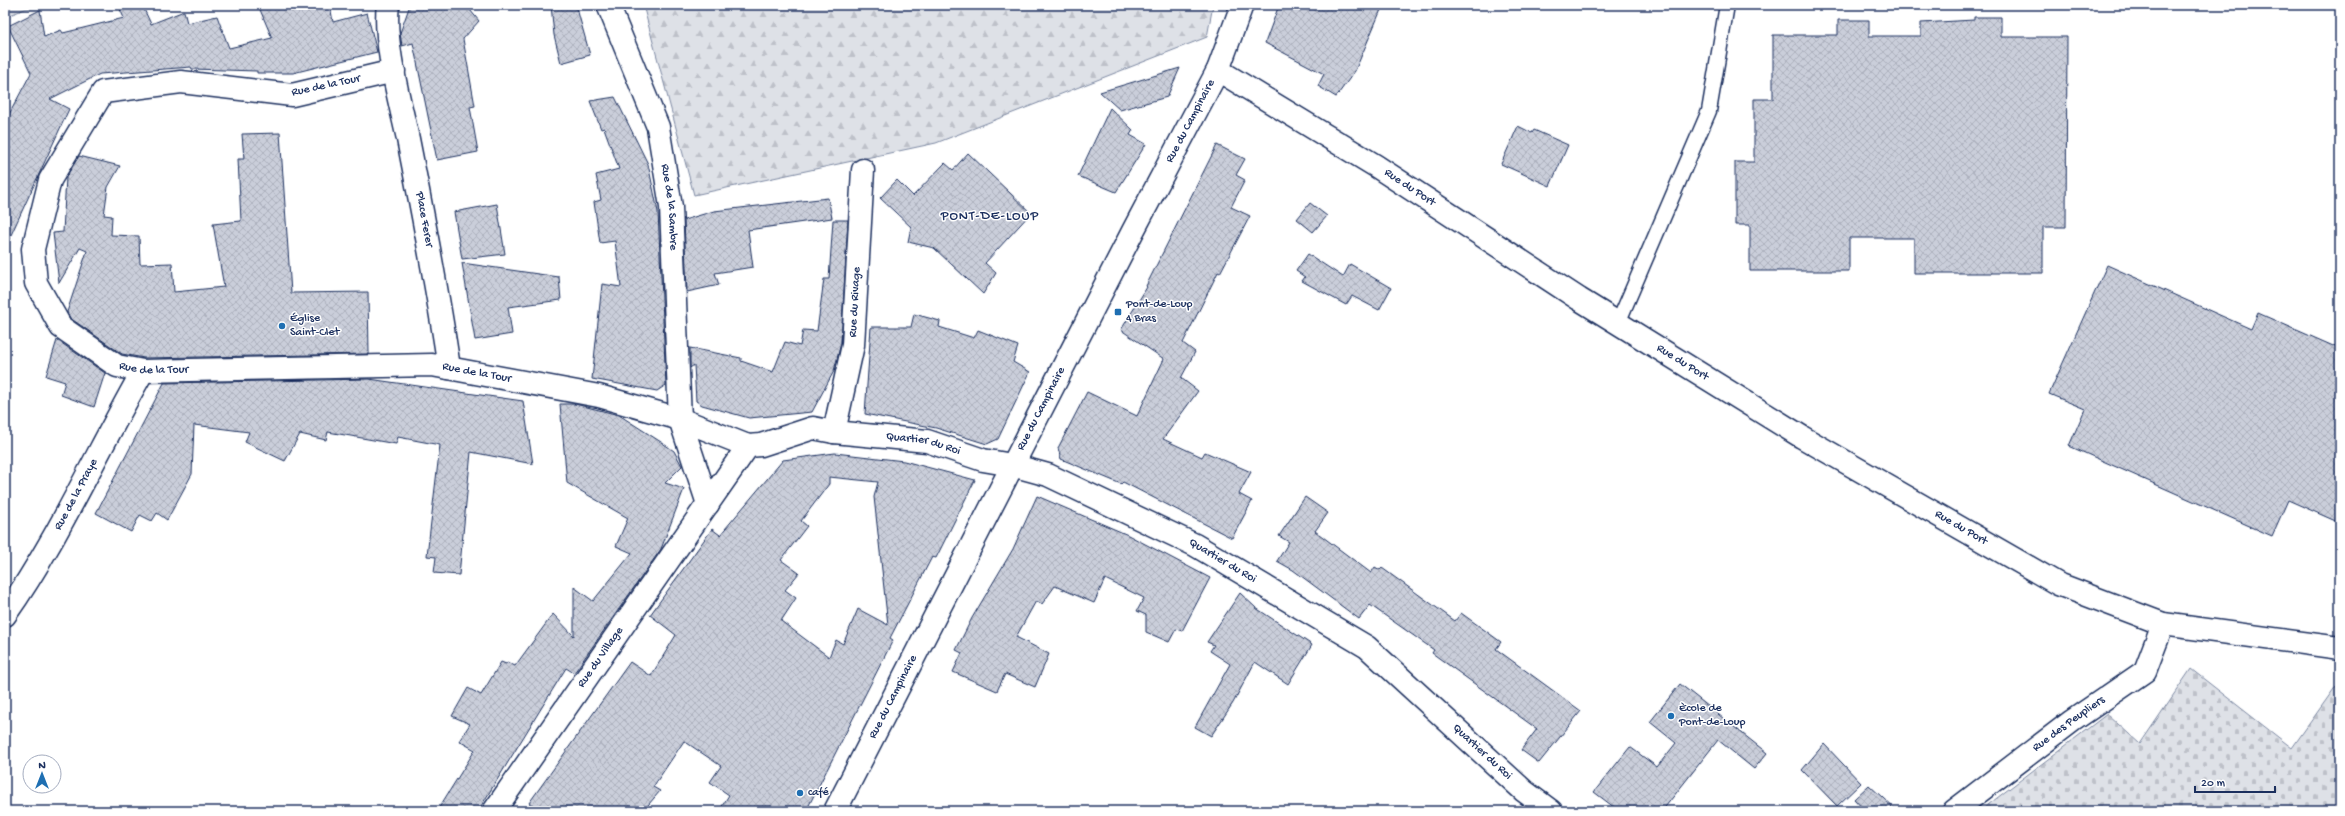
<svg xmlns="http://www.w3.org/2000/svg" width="2345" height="816" viewBox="0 0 2345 816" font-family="'Gochi Hand',sans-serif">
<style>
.forest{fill:url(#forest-firs);stroke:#7c88a2}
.cemetery{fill:url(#cemetery-stones);stroke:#7c88a2}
.building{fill:url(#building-cross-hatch);stroke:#1b2f5e;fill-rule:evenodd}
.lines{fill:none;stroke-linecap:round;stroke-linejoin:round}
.service-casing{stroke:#1b2f5e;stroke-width:17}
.minor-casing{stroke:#1b2f5e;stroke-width:25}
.tertiary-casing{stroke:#1b2f5e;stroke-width:25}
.secondary-casing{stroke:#1b2f5e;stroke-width:25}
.service{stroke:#fff;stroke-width:14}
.minor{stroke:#fff;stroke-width:22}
.tertiary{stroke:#fff;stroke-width:22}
.secondary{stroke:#fff;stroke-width:22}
.poi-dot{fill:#1f6fb2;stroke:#fff;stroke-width:1.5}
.labels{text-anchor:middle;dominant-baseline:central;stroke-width:3;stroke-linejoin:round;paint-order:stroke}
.street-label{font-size:12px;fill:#1b2f5e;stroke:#fff}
.poi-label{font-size:12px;fill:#1b2f5e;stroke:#fff;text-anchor:start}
.quarter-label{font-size:14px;letter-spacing:1px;fill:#1b2f5e;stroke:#fff}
</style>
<defs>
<pattern id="forest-firs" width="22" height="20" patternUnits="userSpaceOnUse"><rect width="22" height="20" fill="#dee1e7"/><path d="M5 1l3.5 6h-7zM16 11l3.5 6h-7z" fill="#bec1c9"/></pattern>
<pattern id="cemetery-stones" width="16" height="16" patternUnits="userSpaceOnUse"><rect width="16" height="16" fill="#dee1e7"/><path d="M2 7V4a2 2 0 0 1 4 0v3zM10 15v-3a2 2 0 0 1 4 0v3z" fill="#bec1c9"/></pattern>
<pattern id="building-cross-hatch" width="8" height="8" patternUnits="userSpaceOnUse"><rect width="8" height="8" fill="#caceda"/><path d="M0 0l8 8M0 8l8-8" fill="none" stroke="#adb1be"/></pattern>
</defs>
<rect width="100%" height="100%" fill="#fff"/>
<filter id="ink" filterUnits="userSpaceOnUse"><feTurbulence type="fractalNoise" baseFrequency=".025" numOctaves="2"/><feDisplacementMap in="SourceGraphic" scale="8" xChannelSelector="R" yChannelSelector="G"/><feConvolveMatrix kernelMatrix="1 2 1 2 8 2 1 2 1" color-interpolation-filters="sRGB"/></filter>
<g filter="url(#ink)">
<path class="forest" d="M5 5H73L25 9 5 17Z
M643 5H1213L1207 37 936 143 694 195Z"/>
<path class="cemetery" d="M2191 669 2292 748 2336 686 2340 689V811H1980L2107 714 2140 744Z"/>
<path class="building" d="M118 5H142L151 24 184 11 187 23 217 16 229 48 272 38 258 5H313L316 9 330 5 333 22 367 13 377 52 293 73H257V71L192 69 191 67 100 74 50 99 69 109 5 248V122L31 73 8 26 40 10 44 37 61 30 63 33 124 18Z
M410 5H466L479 21 463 39 475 106 470 107 478 152 437 160 413 43 402 46 400 33Z
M551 5H576L590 55 561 63 554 35Z
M1279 5H1383L1355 71 1336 97 1318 86 1324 74 1265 43Z
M1974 17H2001V37H2067L2066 227H2043V273H1914V238H1849V271H1750V225H1735V162H1754V99H1773V35H1838V20H1869V36H1921V23L1974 20Z
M1180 68 1167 97 1120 110 1100 92Z
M615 97 648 164 658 212 666 385 657 391 592 379 602 284 621 287 615 241 600 243 594 202 601 200 596 175 619 169 604 128 601 129 590 101Z
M1110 108 1133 130 1130 135 1146 144 1116 192 1078 176Z
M1518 126 1532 133 1534 130 1568 145 1550 186 1501 164Z
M280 133 291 293 368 292 369 354 144 358 122 354 70 318 67 312 87 251 80 248 59 283 53 233 63 232 66 177 79 156 120 166 108 187 104 215 112 216 111 235 139 236 140 264 172 263 174 292 224 287 213 224 241 221 238 159H244L242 134Z
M1217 145 1245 159 1236 175 1245 180 1231 207 1250 216 1220 273 1218 272 1183 343 1195 352 1181 378 1198 391 1163 439 1202 457 1205 452 1251 472 1239 494 1252 501 1232 538 1123 482 1121 484 1061 459 1058 448 1087 392 1137 416 1164 359 1121 330 1147 287 1146 286Z
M968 153 1031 213 985 263 996 273 983 294 934 248 908 242 911 227 880 198 897 180 913 196 945 163 953 170Z
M828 198 832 218 748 230 753 267 715 273 719 285 687 292 684 220 714 211Z
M1310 203 1327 216 1313 232 1297 219Z
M497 204 505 254 462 259 454 212Z
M833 220H848L841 343 834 371 812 412 749 418 702 405 696 401 694 365 690 368V348L741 358V361L773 372 785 342 800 346 803 330 817 331 824 279H829Z
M1308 254 1343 277 1350 264 1391 288 1379 310 1352 296 1346 305 1302 281 1305 277 1296 271Z
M462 263 559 277 561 300 508 307 512 334 475 340Z
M2107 265 2251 329 2258 313 2340 349V523L2288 500 2272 536 2069 446 2085 409 2049 394Z
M914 314 940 321 939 327 974 338 978 330 1018 346 1013 362 1030 372 998 439 987 444 936 428 865 414 871 327H911Z
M57 340 105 373 94 407 61 395 65 382 46 376Z
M369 379 523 401 533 464 471 452 459 575 434 573 436 557 427 556 440 445 398 437 396 444 328 432 326 440 300 434 285 461 245 442 249 432 194 425 192 474 167 520 157 513 152 521 140 515 131 532 96 513 164 383Z
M560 404H575L619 415 661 442 674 451 682 466 665 483 684 489 661 549 574 673 566 668 478 811H437L475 750 459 741 470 724 452 716 468 688 481 695 501 662 506 664 507 662 515 666 553 614 574 636V587L593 601 632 553 616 546 628 518 567 483Z
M835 453 904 461 975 480 936 558 932 557 890 638 893 640 806 811H719L729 795 710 782 721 766 684 741 653 787 660 791 643 811H541L529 803 630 662 651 676 676 635 650 615 712 529 720 535 783 460ZM829 477 878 482 874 497 888 625 858 609 843 644 836 640 829 657 781 621 796 598 785 590 799 573 781 560 807 526 801 521 829 484Z
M1037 496 1128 535 1210 578 1182 631 1176 629 1169 642 1146 632V615L1137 611 1144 598 1105 579 1094 603 1055 586 1042 604 1036 601 1016 637 1049 654 1035 687 1005 674 997 691 953 672 962 653 956 650 972 618 1013 549Z
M1305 497 1328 513 1315 531 1371 573 1375 567 1380 570 1382 568 1455 621 1461 613 1501 642 1496 649 1581 711 1539 763 1521 750 1537 729 1432 653 1434 650 1370 605 1359 619 1293 570 1277 561 1289 542 1279 536Z
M1240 593 1256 608 1312 645 1288 684 1255 662 1233 703 1211 736 1195 727 1230 664 1210 651 1214 645 1207 642Z
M1680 684 1767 753 1754 769 1718 740 1662 811H1619L1594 792 1630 747 1657 767 1676 743 1650 722Z
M1824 744 1861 783 1837 806 1802 770Z
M1869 785 1897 811H1865L1854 799Z"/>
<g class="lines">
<defs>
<path id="service" d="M1618 323 1709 111 1727 5"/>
<g id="minor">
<path id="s1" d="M388 5C383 41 400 102 408 139 423 215 438 291 449 368"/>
<path id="s2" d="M608 5 658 127 671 207 680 419 708 504"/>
<path id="s3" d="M1218 70 1376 166 1579 299 1802 437 2058 584 2163 624 2340 648"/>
<path id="s4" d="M394 71 292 95 181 82 103 92 50 180 33 249 36 283 61 327 117 366 143 371 432 365 599 396 680 419 748 446 761 445 813 428 834 432 927 441 983 460 1012 465"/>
<path id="s5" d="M834 432 853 345 863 170"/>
<path id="s6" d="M5 615C58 540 97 451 143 371"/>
<path id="s7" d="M494 811 748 446"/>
<path id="s8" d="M1954 811 2072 721 2145 671 2163 624"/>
</g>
<g id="tertiary">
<path id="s9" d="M1012 465 1048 475 1195 545 1367 647 1524 791 1551 811"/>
</g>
<g id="secondary">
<path id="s10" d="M835 811 1133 231 1218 70 1242 5"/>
</g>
</defs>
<use href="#service" class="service-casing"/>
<use href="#minor" class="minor-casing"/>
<use href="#tertiary" class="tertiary-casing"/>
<use href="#secondary" class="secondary-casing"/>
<use href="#service" class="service"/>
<use href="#minor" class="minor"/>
<use href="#tertiary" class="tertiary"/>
<use href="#secondary" class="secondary"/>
</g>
</g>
<g class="poi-dot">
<rect x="1114" y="308" width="8" height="8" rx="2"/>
<circle cx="282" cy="326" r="4"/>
<circle cx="1671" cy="716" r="4"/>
<circle cx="800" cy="793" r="4"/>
</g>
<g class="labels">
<g class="street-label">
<text transform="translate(326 86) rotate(-12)">Rue de la Tour</text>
<text stroke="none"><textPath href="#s10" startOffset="776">Rue du Campinaire</textPath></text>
<text stroke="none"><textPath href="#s3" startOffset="225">Rue du Port</textPath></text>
<text stroke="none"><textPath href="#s2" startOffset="213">Rue de la Sambre</textPath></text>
<text stroke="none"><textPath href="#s1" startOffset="218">Place Ferer</textPath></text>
<text stroke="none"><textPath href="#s5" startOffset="132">Rue du Rivage</textPath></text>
<text stroke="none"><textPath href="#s3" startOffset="549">Rue du Port</textPath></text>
<text stroke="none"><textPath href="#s4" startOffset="659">Rue de la Tour</textPath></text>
<text stroke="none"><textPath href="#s4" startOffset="983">Rue de la Tour</textPath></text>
<text stroke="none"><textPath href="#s10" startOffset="452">Rue du Campinaire</textPath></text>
<text stroke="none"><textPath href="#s4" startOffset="1444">Quartier du Roi</textPath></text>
<text stroke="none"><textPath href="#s6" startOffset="140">Rue de la Praye</textPath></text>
<text stroke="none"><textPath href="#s3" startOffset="873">Rue du Port</textPath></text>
<text stroke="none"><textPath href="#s9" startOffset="232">Quartier du Roi</textPath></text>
<text stroke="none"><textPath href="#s7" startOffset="187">Rue du Village</textPath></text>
<text stroke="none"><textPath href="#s10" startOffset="128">Rue du Campinaire</textPath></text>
<text stroke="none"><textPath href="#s8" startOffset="144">Rue des Peupliers</textPath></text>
<text stroke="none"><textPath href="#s9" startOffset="556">Quartier du Roi</textPath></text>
</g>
<g class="poi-label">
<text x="1126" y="305">Pont-de-Loup<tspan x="1126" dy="14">4 Bras</tspan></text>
<text x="290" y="319">Église<tspan x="290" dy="14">Saint-Clet</tspan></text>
<text x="1679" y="709">Ècole de<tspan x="1679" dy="14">Pont-de-Loup</tspan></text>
<text x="808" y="793">café</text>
</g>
<g class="quarter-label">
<text x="990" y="216">PONT-DE-LOUP</text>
</g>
</g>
<rect width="2345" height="816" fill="none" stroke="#fff" stroke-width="20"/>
<rect x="10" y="10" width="2325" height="796" fill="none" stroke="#1b2f5e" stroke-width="1.5" filter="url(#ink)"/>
<g transform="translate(42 774)"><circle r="19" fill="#ffffff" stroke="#a4acbf"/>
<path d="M0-3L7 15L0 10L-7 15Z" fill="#1f6fb2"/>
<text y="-6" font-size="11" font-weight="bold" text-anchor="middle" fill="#1b2f5e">N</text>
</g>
<path d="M2195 786v6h80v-6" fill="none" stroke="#1b2f5e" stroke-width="2"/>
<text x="2201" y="786" font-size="12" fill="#1b2f5e" stroke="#ffffff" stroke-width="3" paint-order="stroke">20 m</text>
</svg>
